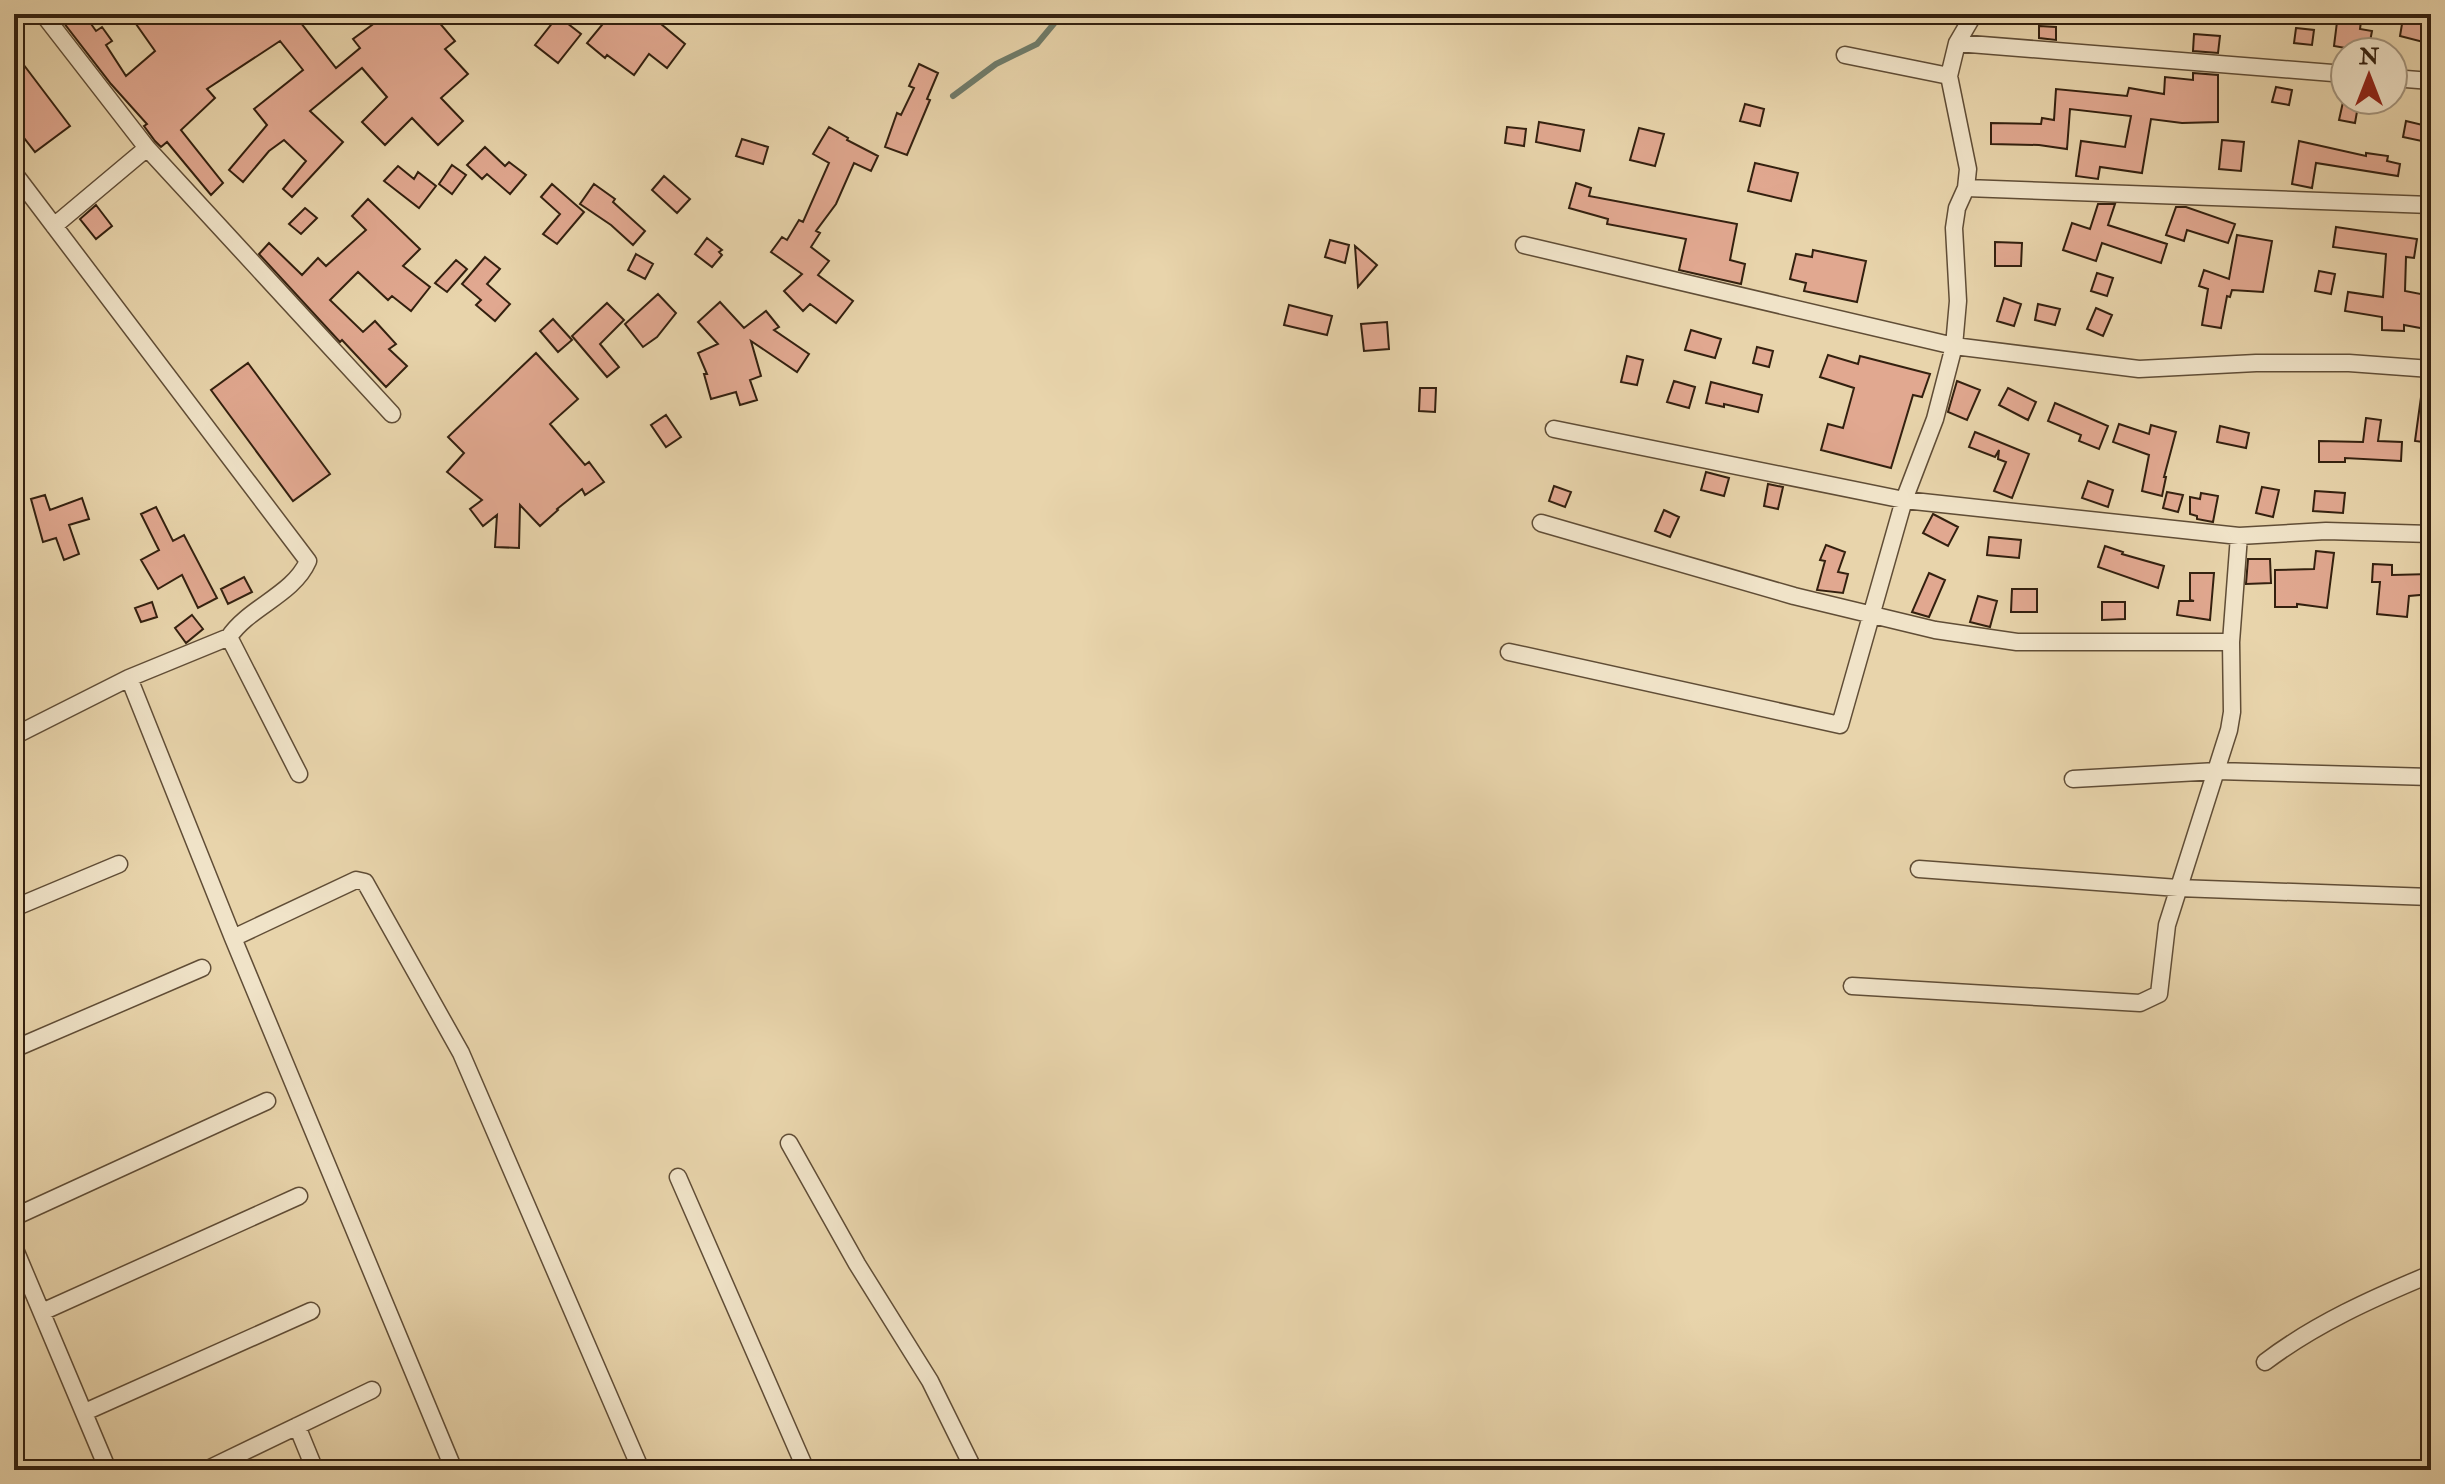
<svg xmlns="http://www.w3.org/2000/svg" width="2445" height="1484" viewBox="0 0 2445 1484" font-family="'IM FELL Double Pica',serif">
<style>
.lines{fill:none;stroke-linecap:round;stroke-linejoin:round}
.stream{stroke:#6f7b6a;stroke-width:6}
.building{fill:#e1a890;stroke:#33200f;stroke-width:2}
.minor-casing{stroke:#604d36;stroke-width:19}
.minor{stroke:#f0e3c8;stroke-width:16}
</style>
<rect width="100%" height="100%" fill="#e8d4ab"/>
<filter id="stains"><feTurbulence type="fractalNoise" baseFrequency=".0025" numOctaves="4"/><feColorMatrix values="0 0 0 0 .2 0 0 0 0 .09 0 0 0 0 .02 0 0 0 .5 -.17"/></filter>
<radialGradient id="worn" r=".72"><stop offset=".6" stop-color="#630" stop-opacity="0"/><stop offset="1" stop-color="#630" stop-opacity=".3"/></radialGradient>
<g class="lines">
<path class="stream" d="M953 96 996 64 1037 44 1062 14"/>
</g>
<path class="building" d="M57 14H84L96 31 102 27 112 41 106 45 126 76 155 51 129 14H317L301 23 336 68 360 48 353 39 387 14H432L455 41 445 49 468 74 441 98 463 121 438 145 412 118 385 145 362 122 387 97 362 68 310 111 343 142 292 197 283 189 306 161 284 140 269 151 243 182 229 170 267 125 254 109 303 70 280 41 207 89 215 98 181 130 223 183 211 195 167 142 161 147 155 141 144 126 147 124 111 84Z
M611 14H649L685 44 667 68 649 54 634 75 607 55 605 58 587 43Z
M2338 14H2362L2360 29 2372 31 2368 52 2334 46Z
M558 16 581 34 558 63 535 45Z
M2403 18 2431 24V44L2400 36Z
M2039 26 2056 27V40L2039 38Z
M2296 28 2314 30 2312 45 2294 43Z
M2194 34 2220 36 2218 53 2193 51Z
M14 52 70 126 35 152 14 125Z
M919 64 938 73 927 99 930 100 907 155 885 147 897 113 901 115 914 88 909 86Z
M2193 73 2218 75V122L2182 123 2151 119 2142 173 2100 167 2098 179 2076 176 2081 141 2125 147 2131 116 2070 109 2067 149 2039 145 1991 144V123L2041 124 2042 118 2054 120 2056 89 2127 96 2129 88 2164 94 2165 77 2193 80Z
M2276 87 2292 90 2289 105 2272 102Z
M2343 102 2358 106 2355 123 2339 120Z
M1745 104 1764 109 1760 126 1740 121Z
M2406 121 2431 127V143L2403 137Z
M1539 122 1584 130 1580 151 1536 142Z
M829 127 848 138 847 140 878 156 871 171 854 163 836 204 816 231 820 233 811 247 829 261 818 275 853 301 836 323 810 304 803 311 784 291 802 274 771 252 782 237 787 240 799 220 803 222 829 163 813 154Z
M1507 127 1526 129 1524 146 1505 143Z
M1639 128 1664 134 1655 166 1630 160Z
M742 139 768 147 763 164 736 156Z
M2222 140 2244 142 2241 171 2219 169Z
M2299 141 2366 156V153L2388 156 2387 161 2400 164 2398 176 2316 163 2312 188 2292 184Z
M485 147 505 166 509 162 526 175 510 194 487 174 482 179 467 165Z
M1755 163 1798 173 1791 201 1748 191Z
M452 165 466 175 452 194 439 184Z
M398 166 414 179 418 172 436 186 419 208 384 181Z
M664 176 690 199 677 213 652 190Z
M1576 183 1591 188 1589 196 1737 224 1730 260 1745 264 1741 284 1679 270 1686 239 1607 224 1608 219 1569 208Z
M552 184 584 212 557 244 543 234 560 214 541 197Z
M594 184 615 199 613 202 645 231 633 245 611 225 580 204Z
M368 199 420 249 403 266 430 287 411 311 392 296 388 300 358 272 330 300 363 332 375 321 396 344 389 349 407 366 386 387 342 340 340 342 259 254 269 243 302 275 318 258 326 266 366 230 352 216Z
M2098 204H2115L2108 225 2167 244 2161 263 2102 243 2096 261 2063 250 2072 223 2090 229Z
M96 205 112 226 96 239 80 219Z
M2176 207H2186L2235 224 2228 243 2187 230 2184 241 2166 235Z
M305 208 317 218 301 234 289 224Z
M2336 227 2417 239 2414 258 2406 257 2405 291 2431 296V330L2404 325V331L2382 330V317L2345 311 2348 292 2383 297 2386 254 2333 247Z
M2237 235 2272 241 2263 292 2232 290 2230 297 2227 296 2221 328 2202 325 2208 289 2199 286 2204 270 2229 279Z
M707 238 722 250 719 252 722 255 712 267 695 254Z
M1330 240 1349 245 1345 263 1325 257Z
M1995 242 2022 243 2021 266H1995Z
M1355 246 1377 265 1358 287Z
M1813 250 1866 261 1857 302 1804 291 1806 283 1790 279 1796 254 1812 257Z
M636 254 653 264 645 279 628 270Z
M485 257 500 269 487 284 510 304 495 321 476 305 481 300 462 284Z
M456 260 467 269 447 292 435 283Z
M2319 271 2335 274 2331 294 2315 291Z
M2097 273 2113 278 2107 296 2091 291Z
M658 294 676 313 657 337 643 347 625 324Z
M2004 298 2021 304 2014 326 1997 321Z
M720 302 744 328 766 311 779 327 774 330 809 354 797 372 751 341 761 376 750 380 757 400 740 405 736 392 711 399 704 374H707L698 353 718 344 698 322Z
M607 303 624 320 600 344 619 367 607 377 572 336Z
M2038 304 2060 309 2055 325 2035 320Z
M1289 305 1332 316 1327 335 1284 325Z
M2096 308 2112 315 2103 336 2087 329Z
M553 319 572 340 558 352 540 331Z
M1387 322 1389 349 1364 351 1361 324Z
M1691 330 1721 339 1715 358 1685 350Z
M1757 347 1773 351 1769 367 1753 363Z
M536 353 578 399 550 424 585 465 589 462 604 482 585 495 582 489 557 509 558 510 540 526 520 505 519 548 495 547 497 515 483 526 470 509 482 500 447 472 464 453 448 437Z
M1828 355 1858 364 1860 356 1930 374 1922 397 1913 395 1891 468 1821 450 1828 424 1843 428 1854 388 1820 377Z
M1627 356 1643 360 1637 385 1621 382Z
M248 363 330 474 293 501 211 390Z
M1674 381 1695 387 1689 408 1667 402Z
M1957 381 1980 390 1967 420 1948 412Z
M1711 382 1762 395 1758 412 1724 404V407L1706 403Z
M1420 388H1436L1435 412 1419 411Z
M2008 388 2036 402 2028 420 1999 405Z
M2421 397 2431 398V443L2415 441Z
M2055 403 2108 426 2099 449 2079 441 2081 435 2048 421Z
M666 415 681 437 666 447 651 425Z
M2366 418 2381 420 2378 441 2402 442 2401 461 2345 458V462H2319V441L2363 442Z
M2119 424 2149 434 2151 425 2176 432 2164 477H2166L2162 496 2142 491 2149 455 2113 442Z
M2220 426 2249 433 2246 448 2217 442Z
M1975 432 2029 454 2012 498 1994 491 2006 462 1998 459 1999 450 1995 457 1969 447Z
M1706 472 1729 478 1724 496 1701 490Z
M2088 481 2113 490 2108 507 2082 498Z
M1768 484 1783 487 1778 509 1764 506Z
M1554 486 1571 492 1565 507 1549 501Z
M2262 487 2279 490 2273 517 2256 513Z
M2315 491 2345 493 2343 513 2313 511Z
M2167 492 2183 495 2178 512 2163 508Z
M2201 493 2218 496 2213 522 2197 519V516L2190 514V497L2200 499Z
M45 495 50 510 82 498 89 519 69 525 79 554 64 560 56 538 43 542 31 499Z
M156 507 173 541 184 535 217 598 198 608 182 575 158 589 141 560 159 550 141 514Z
M1664 510 1679 517 1670 537 1655 531Z
M1933 514 1958 527 1948 546 1923 533Z
M1989 537 2021 540 2019 558 1987 555Z
M1826 545 1845 552 1838 572 1848 574 1843 593 1817 590 1825 561 1820 560Z
M2105 546 2123 552 2122 554 2164 566 2158 588 2098 567Z
M2316 551 2334 553 2327 608 2297 604V607H2275V570L2314 569Z
M2248 559H2270L2271 583 2246 584Z
M2373 564 2392 565V575L2431 574V594L2409 596 2407 617 2377 614 2380 582H2372Z
M1929 573 1945 580 1929 617 1912 612Z
M2190 573H2214L2210 620 2177 615 2179 601H2194L2190 600Z
M244 577 252 592 228 604 221 589Z
M2012 589H2037V612H2011Z
M1978 596 1997 601 1990 627 1970 622Z
M152 602 157 617 141 622 135 608Z
M2102 602H2125V619L2102 620Z
M192 615 203 629 186 643 175 628Z"/>
<g class="lines">
<defs>
<path id="minor" d="M43 14 147 148 392 414
M1957 43 2345 74
M1845 55 1949 76
M2393 78 2431 81
M14 173 308 561C293 595 249 607 229 637L129 678 14 736
M1966 188 2431 205
M54 226 147 148
M1524 245 1954 346 2139 369 2256 363H2349L2431 369
M1554 429 1904 500 2239 536 2326 531 2431 534
M1541 523 1794 596 1935 630 2017 642H2231
M229 637 299 774
M1509 652 1840 725 1904 500 1935 419 1954 346 1958 301 1954 228 1957 208 1966 188 1968 169 1949 76 1957 43 1974 14
M129 678 233 938 454 1470
M2073 779 2217 771 2431 777
M1919 869 2178 888 2431 897
M14 908 119 864
M233 938 356 880 365 882 461 1053 641 1470
M1852 986 2140 1003 2159 994 2167 925 2229 730 2232 712 2231 642 2239 536
M14 1049 202 968
M789 1143 857 1264 930 1381 974 1470
M678 1177 806 1470
M14 1217 267 1101
M14 1247 108 1470
M42 1312 299 1196
M2265 1362C2315 1324 2373 1298 2431 1274
M85 1412 311 1311
M297 1426 315 1470
M206 1470 372 1390"/>
</defs>
<use href="#minor" class="minor-casing"/>
<use href="#minor" class="minor"/>
</g>
<rect width="2445" height="1484" fill="none" stroke="#e8d4ab" stroke-width="48"/>
<rect x="16" y="16" width="2413" height="1452" fill="none" stroke="#33200f" stroke-width="4"/>
<rect x="24" y="24" width="2397" height="1436" fill="none" stroke="#33200f" stroke-width="2"/>
<g transform="translate(2369 76)"><circle r="38" fill="#f0e3c8" stroke="#a4957e" stroke-width="2"/>
<path d="M0-6L14 30L0 20L-14 30Z" fill="#8f2418"/>
<text y="-12" font-size="22" font-weight="bold" text-anchor="middle" fill="#33200f">N</text>
</g>
<rect width="100%" height="100%" filter="url(#stains)"/>
<rect width="100%" height="100%" fill="url(#worn)"/>
</svg>
